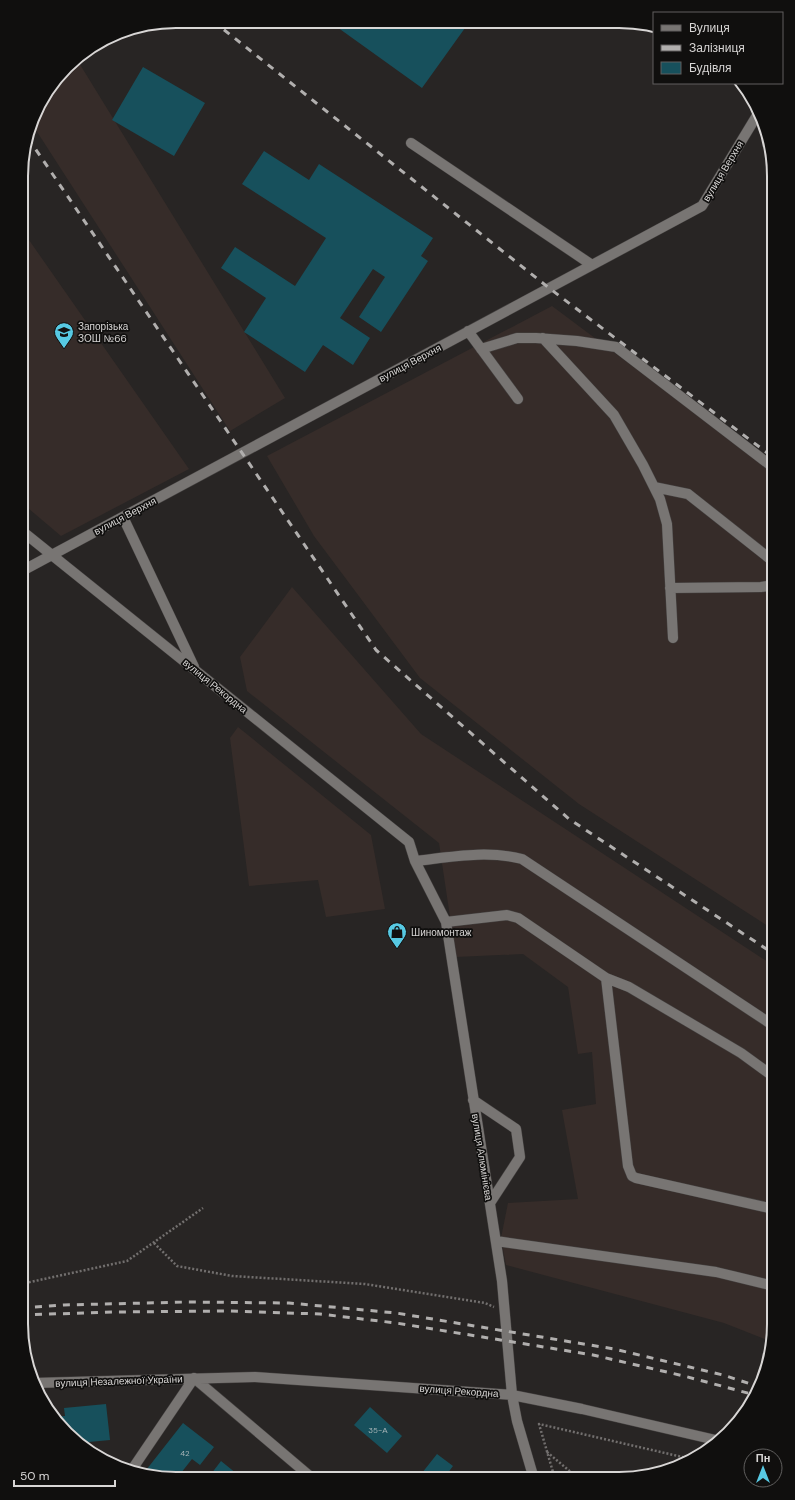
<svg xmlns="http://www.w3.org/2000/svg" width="795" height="1500" viewBox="0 0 795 1500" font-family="'DM Sans',sans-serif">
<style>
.built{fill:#362c29}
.building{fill:#17505c}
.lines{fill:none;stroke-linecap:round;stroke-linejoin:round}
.minor-casing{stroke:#454241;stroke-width:11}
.path{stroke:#726f6e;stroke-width:2.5;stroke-dasharray:2 2;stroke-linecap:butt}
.minor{stroke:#787573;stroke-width:10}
.rail{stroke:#b1afae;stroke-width:3;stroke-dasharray:7 7;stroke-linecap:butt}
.labels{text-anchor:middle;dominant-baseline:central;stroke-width:3.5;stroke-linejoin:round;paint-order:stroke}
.number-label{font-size:8px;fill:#a8b4b7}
.street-label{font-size:10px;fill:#d8d6d5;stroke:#100f0e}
.poi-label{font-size:10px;fill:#d8d6d5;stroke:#100f0e;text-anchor:start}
.rim{fill:none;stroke:#d8d6d5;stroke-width:2}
</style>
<rect width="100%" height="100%" fill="#282524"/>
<path class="built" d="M76 58 285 398 230 431 32 124 37 107 74 60Z
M22 230 189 469 61 536 22 503Z
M552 306 774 472V930L579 804 420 678 314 536 267 456Z
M292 587 421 734 774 966V1335L772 1342 724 1323 506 1265 501 1238 508 1203 578 1199 562 1110 596 1104 592 1052 578 1054 568 987 523 954 456 957 439 843 247 691 240 657Z
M238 727 371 835 385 909 326 917 318 880 249 886 230 738Z"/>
<path class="building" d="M330 22 457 23 465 28 422 88Z
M143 67 205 103 174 156 112 120Z
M264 151 309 180 319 164 433 238 421 256 428 261 381 332 359 317 385 277 373 269 340 318 370 338 353 365 323 345 305 372 244 332 266 298 221 268 235 247 295 286 326 238 242 184Z
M106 1404 110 1440 78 1443 52 1417 65 1416 64 1408Z
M370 1407 402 1436 387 1453 354 1425Z
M183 1423 214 1447 200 1465 192 1459 177 1478H155L143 1474Z
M437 1454 453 1466 444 1478H418Z
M221 1461 242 1478H208Z"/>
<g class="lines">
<defs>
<path id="minor" d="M411 143 592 265
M468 331 518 399
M543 338 614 415 643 465 660 499 667 524 673 638
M481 349 517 338H536L577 341 616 347 774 468
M654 487 688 494 774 562
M123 517 194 667
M22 531 409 842 415 861 446 922 502 1281 512 1395 517 1421 534 1479
M22 571 702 206 759 112
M670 588 761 587 774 585
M415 861C451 857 487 850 522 859L774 1026
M446 922 507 915 518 918 606 978 628 1166 632 1176 636 1178 774 1209
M606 978 629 987 741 1053 774 1077
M473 1100 516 1129 520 1157 490 1203
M496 1241 716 1272 774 1286
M194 1378 312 1478
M34 1383 255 1377 512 1395 582 1409 720 1441
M131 1471 194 1378"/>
</defs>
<use href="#minor" class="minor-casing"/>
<path class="path" d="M154 1243 177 1266 232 1276 365 1284 485 1303 494 1307
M21 1284 127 1261 203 1208
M547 1452 579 1479
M555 1479 539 1424 691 1459"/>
<use href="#minor" class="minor"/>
<path class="rail" d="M213 21 549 288 774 458
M28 138 376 650 569 819 774 954
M21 1308 64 1305 187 1302 289 1303 396 1313 614 1349 723 1375 760 1387
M21 1315 114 1312 228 1311 320 1314 396 1323 593 1355 684 1376 755 1395"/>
</g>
<defs>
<symbol id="school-pin" viewBox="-11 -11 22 30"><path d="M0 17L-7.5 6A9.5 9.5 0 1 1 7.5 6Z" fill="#57c9e3" stroke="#100f0e"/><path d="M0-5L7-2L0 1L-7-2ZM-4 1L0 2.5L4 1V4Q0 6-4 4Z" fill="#111"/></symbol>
<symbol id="shop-pin" viewBox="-11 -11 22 30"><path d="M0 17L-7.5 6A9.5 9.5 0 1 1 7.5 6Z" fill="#57c9e3" stroke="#100f0e"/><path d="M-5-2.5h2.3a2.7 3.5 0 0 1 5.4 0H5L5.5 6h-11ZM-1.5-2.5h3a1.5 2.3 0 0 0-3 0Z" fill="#111"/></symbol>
</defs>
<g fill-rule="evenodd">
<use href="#school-pin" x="53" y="321" width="22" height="30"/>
<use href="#shop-pin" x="386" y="921" width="22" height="30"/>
</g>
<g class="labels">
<g class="number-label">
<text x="378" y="1430">35-А</text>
<text x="185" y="1453">42</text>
</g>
<g class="street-label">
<text transform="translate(723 171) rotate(-59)">вулиця Верхня</text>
<text transform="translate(410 363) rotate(-28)">вулиця Верхня</text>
<text transform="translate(125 516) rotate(-28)">вулиця Верхня</text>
<text transform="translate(215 686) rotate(39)">вулиця Рекордна</text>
<text transform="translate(482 1157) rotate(81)">вулиця Алюмінієва</text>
<text transform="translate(119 1381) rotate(-2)">вулиця Незалежної України</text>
<text transform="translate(459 1391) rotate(4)">вулиця Рекордна</text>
</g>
<g class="poi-label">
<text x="78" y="326">Запорізька<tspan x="78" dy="12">ЗОШ №66</tspan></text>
<text x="411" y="932">Шиномонтаж</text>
</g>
</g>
<path d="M0 0H795V1500H0ZM176 28H619A148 148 0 0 1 767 176V1324A148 148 0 0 1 619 1472H176A148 148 0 0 1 28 1324V176A148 148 0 0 1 176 28Z" fill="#100f0e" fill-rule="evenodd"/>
<path class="rim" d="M176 28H619A148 148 0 0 1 767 176V1324A148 148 0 0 1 619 1472H176A148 148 0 0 1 28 1324V176A148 148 0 0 1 176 28Z"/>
<rect x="653" y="12" width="130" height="72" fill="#100f0e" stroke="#605f5e"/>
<rect x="661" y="25" width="20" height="6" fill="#787573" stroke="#605f5e"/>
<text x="689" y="32" font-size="12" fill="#d8d6d5">Вулиця</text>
<rect x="661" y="45" width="20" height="6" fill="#b1afae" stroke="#605f5e"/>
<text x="689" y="52" font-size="12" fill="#d8d6d5">Залізниця</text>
<rect x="661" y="62" width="20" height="12" fill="#17505c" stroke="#605f5e"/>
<text x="689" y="72" font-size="12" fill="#d8d6d5">Будівля</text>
<g transform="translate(763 1468)"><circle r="19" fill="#100f0e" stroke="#605f5e"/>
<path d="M0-3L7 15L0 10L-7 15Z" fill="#57c9e3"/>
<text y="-6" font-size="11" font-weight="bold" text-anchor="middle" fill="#d8d6d5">Пн</text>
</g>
<path d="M14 1480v6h101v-6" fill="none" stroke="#d8d6d5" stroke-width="2"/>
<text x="20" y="1480" font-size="12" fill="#d8d6d5" stroke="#100f0e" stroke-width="3" paint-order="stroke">50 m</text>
</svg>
